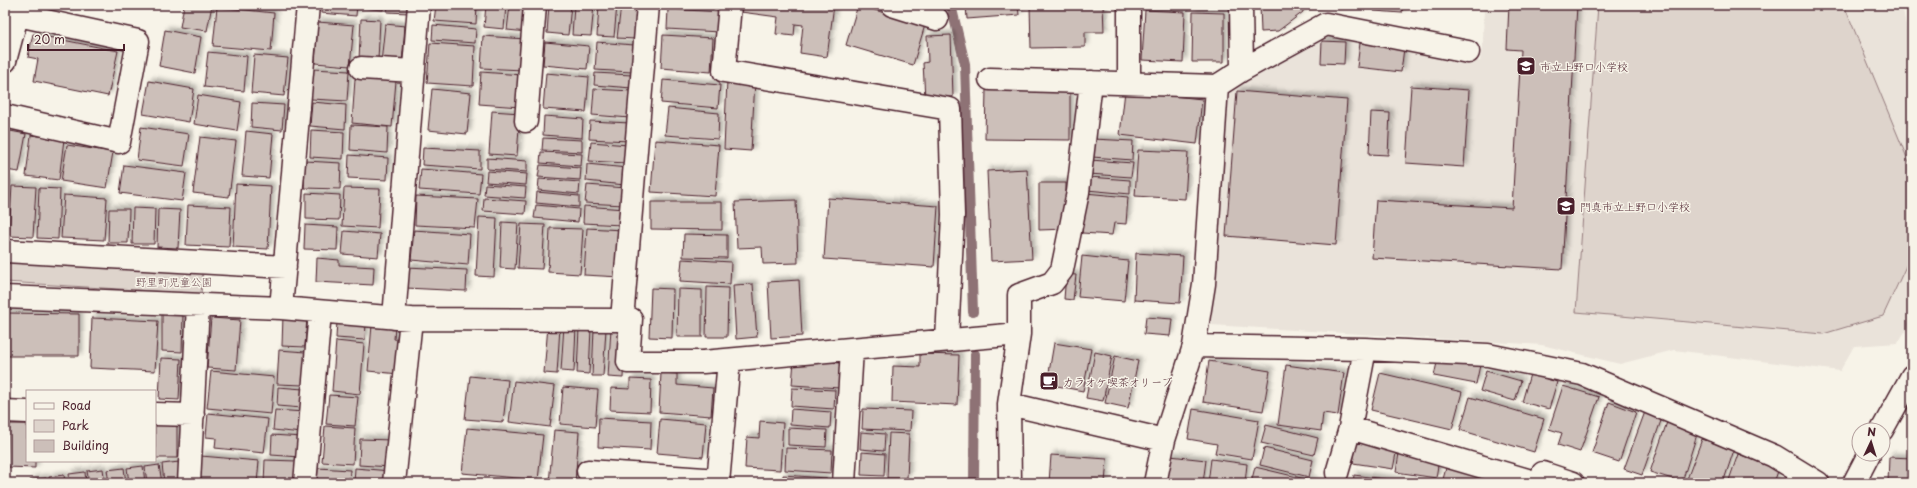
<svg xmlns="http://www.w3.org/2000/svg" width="1917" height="488" viewBox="0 0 1917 488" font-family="'Playpen Sans','Klee One',sans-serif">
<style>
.built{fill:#eae3da}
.green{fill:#ded4cc;stroke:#947a7c}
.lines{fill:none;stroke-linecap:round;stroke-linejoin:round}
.stream{stroke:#8e7275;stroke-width:10}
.building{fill:#ccbfb9;stroke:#4a1f2b;filter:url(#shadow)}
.minor-casing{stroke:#4a1f2b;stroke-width:25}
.minor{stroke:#f7f3e8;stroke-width:22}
.labels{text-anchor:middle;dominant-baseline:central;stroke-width:3;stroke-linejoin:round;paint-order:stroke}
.poi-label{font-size:11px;fill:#4a1f2b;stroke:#f7f3e8;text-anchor:start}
.park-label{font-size:11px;fill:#6f4c53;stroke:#f7f3e8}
</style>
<defs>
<filter id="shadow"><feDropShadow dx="3.5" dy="-3.5" stdDeviation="2" flood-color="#0004"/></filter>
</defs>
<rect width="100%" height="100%" fill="#f7f3e8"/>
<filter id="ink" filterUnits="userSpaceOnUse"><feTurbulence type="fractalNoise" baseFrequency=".025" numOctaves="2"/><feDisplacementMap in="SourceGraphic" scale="8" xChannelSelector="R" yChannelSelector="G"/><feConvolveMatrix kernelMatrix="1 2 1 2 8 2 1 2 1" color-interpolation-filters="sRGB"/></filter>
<g filter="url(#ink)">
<path class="built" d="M1484 5H1902L1912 55V320L1898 343 1854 346 1840 371 1674 350 1620 364 1542 345 1211 325 1229 92 1327 33 1480 61 1483 41Z"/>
<path class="green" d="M1598 5H1844L1912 170V253L1883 316 1823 334 1576 312Z
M5 260 203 271 201 294 5 282Z"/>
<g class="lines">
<path class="stream" d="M951 5 965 64 973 312
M974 483 975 354"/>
</g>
<path class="building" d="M184 5H212L207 31 180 27Z
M322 5H357L356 16 321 13Z
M360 5H384L383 10 360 8Z
M388 5H409V13L387 12Z
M436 5H477L476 24 434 21Z
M486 5H506L504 29 484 27Z
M510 5H529L527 32 507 30Z
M549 5H571L568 35 547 33Z
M574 5H594L591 36 572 35Z
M599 5H617L614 37 597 36Z
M621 5H639L635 39 617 38Z
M675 5H721V8Z
M743 5H834L827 57 800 53 803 25 795 24 794 36 776 34 778 17 741 12Z
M858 5 925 25 913 65 846 45Z
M966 5H1018L1019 15 967 19Z
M1030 5H1103L1104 32H1085V47L1031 48Z
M1260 5H1303V12L1278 31 1261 32Z
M1310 5H1334V7L1310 9Z
M1374 5H1403L1402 13 1374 11Z
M1509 5H1577L1562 269 1372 258 1376 200 1512 208 1521 50 1507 49Z
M1862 5H1884L1863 9Z
M217 7 274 13 271 51 213 46Z
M668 9 721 12 719 32 667 29Z
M1145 10 1185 12 1183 62 1142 60Z
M1193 12 1224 13V62H1192Z
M361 19 380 20 378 60 359 59Z
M318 22 354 25 350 66 315 63Z
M385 24 405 26 402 64 381 63Z
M433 25 476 29 475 43 432 40Z
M165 30 201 37 195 73 159 66Z
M33 34 118 51 108 96 34 81 38 59 28 57Z
M663 35 713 38 711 72 661 68Z
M951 35 953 97 925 98 923 63 928 62 927 36Z
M483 36 525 39 523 70 481 68Z
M1322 41 1345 42 1344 64 1321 63Z
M545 42 589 46 587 69 543 65Z
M597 42 634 45 632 72 595 70Z
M430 43 475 46 473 86 427 83Z
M1360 43 1404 48 1401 72 1357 67Z
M208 52 247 56 244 91 204 87Z
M254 55 288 58 284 96 251 93Z
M313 69 349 71 347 101 311 99Z
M481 72 522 75 520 107 479 104Z
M546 73 589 77 586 112 543 109Z
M595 73 632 75V88L594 85Z
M355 79 396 81 392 127 352 123Z
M663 80 720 85 718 108 661 103Z
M727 80 755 81 751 151 724 149Z
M149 81 194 89 189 122 143 114Z
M1411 86 1469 90 1464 167 1406 163Z
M432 89 471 93 467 134 428 130Z
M594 89 632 91 630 118 592 115Z
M986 89 1070 91V140L985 139Z
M1125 91 1202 99 1197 144 1120 135Z
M1237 91 1347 100 1336 245 1226 236Z
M198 95 241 102 237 131 194 124Z
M312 102 346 105 345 129 310 126Z
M252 103 284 105 282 130 251 127Z
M668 108 719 113 718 139 665 135Z
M492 111 520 113 517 156 489 154Z
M1371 112 1390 113 1388 155 1369 154Z
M544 116 583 119 582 138 543 135Z
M590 121 630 123 629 141 589 139Z
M351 125 388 127 387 153 350 150Z
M141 127 189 134 184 166 137 160Z
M5 130 26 134 19 172 5 170Z
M311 130 344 132 343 159 310 157Z
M246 131 273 134 269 178 242 176Z
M31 135 64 139 59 180 26 176Z
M200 137 236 141 229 197 193 193Z
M543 138 582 140V152L542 150Z
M1093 139 1133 141 1132 160 1092 157Z
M655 140 719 145 715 196 651 192Z
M591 142 628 145 627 163 589 161Z
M67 145 113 152 107 188 61 181Z
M423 148 480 151V169L422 165Z
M1138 150 1188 152 1185 199 1135 196Z
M541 152 582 154 581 166 540 163Z
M349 155 388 158 387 180 348 178Z
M487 158 527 161V172L487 169Z
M1090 160 1133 163 1131 177 1089 174Z
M305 161 341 163 340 189 304 188Z
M587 164 627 168 625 185 586 181Z
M124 165 186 173 182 201 120 193Z
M540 165 581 168 580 180 538 177Z
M421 169 481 174 479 194 419 190Z
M1027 169 1032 259 991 261 987 171Z
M487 171 527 174 526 185 486 182Z
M1089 177 1130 180V194L1087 190Z
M539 179 580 182 579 194 538 190Z
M5 180H10L6 237H5Z
M1039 183H1066V229L1039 230Z
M236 184 271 186 268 249 233 247Z
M485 184 526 187 525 198 484 195Z
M587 185 625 188 624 205 585 203Z
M12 186 36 187 33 237 9 236Z
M39 188 60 189 58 239 37 238Z
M344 188 380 189 378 228 342 226Z
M537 192 579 196V207L536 203Z
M306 193 340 195 339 220 306 219Z
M1085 193 1128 197 1126 224 1114 223 1112 235 1082 233Z
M64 195 107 198 104 240 61 238Z
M416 196 478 199 475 228 415 225Z
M484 198 526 201 525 214 483 211Z
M828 198 938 206 934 267 824 259Z
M796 200 798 263 763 264 762 247 737 248 735 202Z
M651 202H722V230L651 229Z
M188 205 231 207 229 247 186 245Z
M536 205 579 209 578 222 534 218Z
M584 206 624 209 622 225 583 223Z
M133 208 155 209 154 244H132Z
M109 209H129L128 243H108Z
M158 209 180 210 178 248 157 247Z
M479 217 497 218 494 277 476 276Z
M502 222 518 223 515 269 500 268Z
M521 224 545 225 542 269 518 268Z
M305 225 338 227 337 250 304 249Z
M550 228 583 229 580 274 548 272Z
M587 228 622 230 620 277 584 275Z
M414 230 470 234 468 265 411 260Z
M344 231 380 234 378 257 342 254Z
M684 234 727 235V258L683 257Z
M1136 253 1183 256 1180 303 1134 300Z
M1082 256 1128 261 1124 301 1078 297Z
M317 258 339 260V265L374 267 373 285 316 282Z
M682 259 731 262 730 284 680 281Z
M407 267 467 270 466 291 406 288Z
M1066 274 1076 275 1073 300 1064 299Z
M799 280 802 336 771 338 768 282Z
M753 284 757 337 736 339 733 285Z
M707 287 728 288 727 337H706Z
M651 288 673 289 672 338 649 337Z
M678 289 702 290V337H677Z
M5 313 79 314V356H5Z
M162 314H183L182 352 162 351Z
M283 315 307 317 305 347 282 346Z
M1146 317 1172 319 1170 336 1144 334Z
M92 318 158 321 155 371 90 368Z
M211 318 240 320 236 370 207 368Z
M337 321 366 323 365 340 336 338Z
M372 325 395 327 394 339 402 340 399 374 368 371Z
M564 325 576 326 574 372 561 371Z
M548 326 560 327 557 374 544 373Z
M579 328H591L589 374 577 373Z
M611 328 625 329 623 378 608 377Z
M594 329H606L603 376H592Z
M336 341 364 344 360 394 332 391Z
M1054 343 1091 349 1083 391 1047 384Z
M279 350 305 352 303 385 277 384Z
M1095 352 1112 356 1103 401 1086 398Z
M920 354 959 355 957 405 892 402 893 366 920 367Z
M1115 356 1138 361 1128 408 1105 403Z
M161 358 181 359 179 400 159 399Z
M1438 358 1480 365 1476 384 1434 376Z
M794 360 841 363 840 388 792 385Z
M1209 361 1270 371 1263 411 1203 402Z
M1286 365 1344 373 1338 415 1323 413 1321 431 1278 425Z
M211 371 274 377 271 414 207 408Z
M1486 371 1521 381 1515 401 1480 391Z
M661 373 677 374V385L713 388 711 416 659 412Z
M1380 373 1462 392 1452 429 1371 410Z
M1530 374 1557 382 1549 409 1522 402Z
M470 376 508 380 503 422 465 419Z
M630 379 651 380 650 412 610 410 611 388 630 389Z
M514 381 555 386 550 427 509 422Z
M1563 386 1599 397 1580 452 1558 445 1562 433 1549 429Z
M278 387 303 389 302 408 277 406Z
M563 387 598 390 595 427 560 424Z
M792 388 835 390 834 409 791 406Z
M329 395 358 397 355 426 326 424Z
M1470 397 1544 419 1534 452 1460 430Z
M1609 402 1636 412 1619 462 1592 453Z
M791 409 831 412 830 428 790 425Z
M863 409 911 411 910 431 862 429Z
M1193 409 1259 420 1252 459 1215 453 1217 444 1188 439Z
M1646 409 1663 415 1642 475 1624 469Z
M275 410 304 412 302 433 273 430Z
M208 413 268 419 264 453 215 448 216 438 206 437Z
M599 418 651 421 650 450 598 447Z
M660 419 706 423 703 457 657 453Z
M760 421 783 423 780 470 745 468 747 437 759 438Z
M1667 422 1698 431 1682 482 1650 472Z
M155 423H177V458H155Z
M8 424H27V461H35V468L6 467Z
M1266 425 1318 438 1314 455 1261 443Z
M325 426 355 428 353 464 322 462Z
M467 428 543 435 538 480 462 473Z
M788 428 827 430 826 447 788 445Z
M554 430 579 432 575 483H549Z
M861 432 885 434 884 451 860 449Z
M889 433 909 434 907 478H887Z
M272 435 302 437 300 457 271 455Z
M360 439 392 440 390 467 359 465Z
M1702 439 1734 450 1723 483H1699L1687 479Z
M1356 442 1397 448 1393 469 1353 463Z
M786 448 832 450 831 473 785 470Z
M1264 448 1313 460 1309 477 1260 465Z
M862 452 885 454 884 476 861 475Z
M1399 453 1439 459 1436 478 1396 472Z
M1738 454 1779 468 1774 483H1728Z
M1051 455 1107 459 1105 483H1049Z
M201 456 259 461 257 483H198Z
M1170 456 1206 460 1203 483H1166Z
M1889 457 1912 458V483H1888Z
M1211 459 1247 464 1245 483H1208Z
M265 460 297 461 295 483H264Z
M179 462 182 483H164L162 464Z
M159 465 162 483H147L145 467Z
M143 466 145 483H129L127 468Z
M1255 467 1314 481V483H1251Z
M124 468 126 483H109L107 470Z
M318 468 350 470 349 483H317Z
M355 468 390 471 389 483H354Z
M1446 468 1494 480V483H1442Z
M103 469 105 483H89L87 471Z
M85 472 86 483H70L69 474Z
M64 475 65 483H50L49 477Z
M783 475 826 478 825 483H783Z
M1354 475 1415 483H1353Z
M46 478 47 483H31L30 480Z"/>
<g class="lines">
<defs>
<path id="minor" d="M730 5 724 71 950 109 953 215 947 340
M892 5 937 19
M1129 5V83
M5 61 20 5
M361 68 414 71
M1242 70 1326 24 1468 52
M990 79 1217 86
M5 116 119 142 138 41 18 15
M526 121 535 5
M5 251 285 267
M5 297 281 308 411 319 622 320 648 5
M281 308 308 5
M394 318 419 5
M622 320 631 319 628 362H703L1019 334
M1194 346 1365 349 1488 355 1582 374 1774 456 1818 483
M1009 404 1164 440
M5 411 27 412
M155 414 193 415
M1350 428 1538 483
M1882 430 1912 376
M588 471 719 480
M1337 473 1350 428 1365 349
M189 483 198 305
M305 483 320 312
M394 483 411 319
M718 483 729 360
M844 483 852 349
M1010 483 1009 404 1019 334V295L1052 283 1062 270 1078 192 1091 82
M1155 483 1164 440 1194 346 1204 284 1217 86 1242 70 1241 5
M1540 483 1543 473 1573 483
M1854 483 1869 454"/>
</defs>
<use href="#minor" class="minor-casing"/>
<use href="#minor" class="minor"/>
</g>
</g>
<defs>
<symbol id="school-square" viewBox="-11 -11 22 22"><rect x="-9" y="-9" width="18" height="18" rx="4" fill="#4a1f2b" stroke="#f7f3e8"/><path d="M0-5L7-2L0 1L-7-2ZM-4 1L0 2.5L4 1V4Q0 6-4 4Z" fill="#fff"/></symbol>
<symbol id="cafe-square" viewBox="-11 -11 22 22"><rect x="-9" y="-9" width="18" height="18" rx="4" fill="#4a1f2b" stroke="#f7f3e8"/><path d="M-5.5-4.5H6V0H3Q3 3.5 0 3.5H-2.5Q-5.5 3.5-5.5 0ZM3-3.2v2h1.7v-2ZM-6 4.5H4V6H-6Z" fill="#fff"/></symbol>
</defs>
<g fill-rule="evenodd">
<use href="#school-square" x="1515" y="55" width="22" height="22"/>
<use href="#school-square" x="1555" y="195" width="22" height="22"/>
<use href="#cafe-square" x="1038" y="370" width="22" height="22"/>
</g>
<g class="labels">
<g class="poi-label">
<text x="1540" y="66">市立上野口小学校</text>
<text x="1580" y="206">門真市立上野口小学校</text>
<text x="1063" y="381">カラオケ喫茶オリーブ</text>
</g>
<g class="park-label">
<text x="174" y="281">野里町児童公園</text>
</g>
</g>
<rect width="1917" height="488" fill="none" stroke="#f7f3e8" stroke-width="20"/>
<rect x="10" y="10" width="1897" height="468" fill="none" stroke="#4a1f2b" stroke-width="1.5" filter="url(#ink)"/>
<rect x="26" y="390" width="130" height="72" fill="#f7f3e8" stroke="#b29e9c"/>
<rect x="34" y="403" width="20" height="6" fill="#f7f3e8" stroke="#b29e9c"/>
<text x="62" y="410" font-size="12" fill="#4a1f2b">Road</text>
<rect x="34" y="420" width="20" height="12" fill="#ded4cc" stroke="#b29e9c"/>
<text x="62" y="430" font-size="12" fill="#4a1f2b">Park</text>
<rect x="34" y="440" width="20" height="12" fill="#ccbfb9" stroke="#b29e9c"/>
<text x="62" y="450" font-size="12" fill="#4a1f2b">Building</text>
<g transform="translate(1871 442) rotate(4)"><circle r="19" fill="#f7f3e8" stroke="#b29e9c"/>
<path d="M0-3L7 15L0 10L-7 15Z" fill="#4a1f2b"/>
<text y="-6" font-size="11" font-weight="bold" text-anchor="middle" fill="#4a1f2b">N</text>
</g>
<path d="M28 44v6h96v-6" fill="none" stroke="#4a1f2b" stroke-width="2"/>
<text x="34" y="44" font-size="12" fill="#4a1f2b" stroke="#f7f3e8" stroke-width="3" paint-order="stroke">20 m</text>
</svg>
